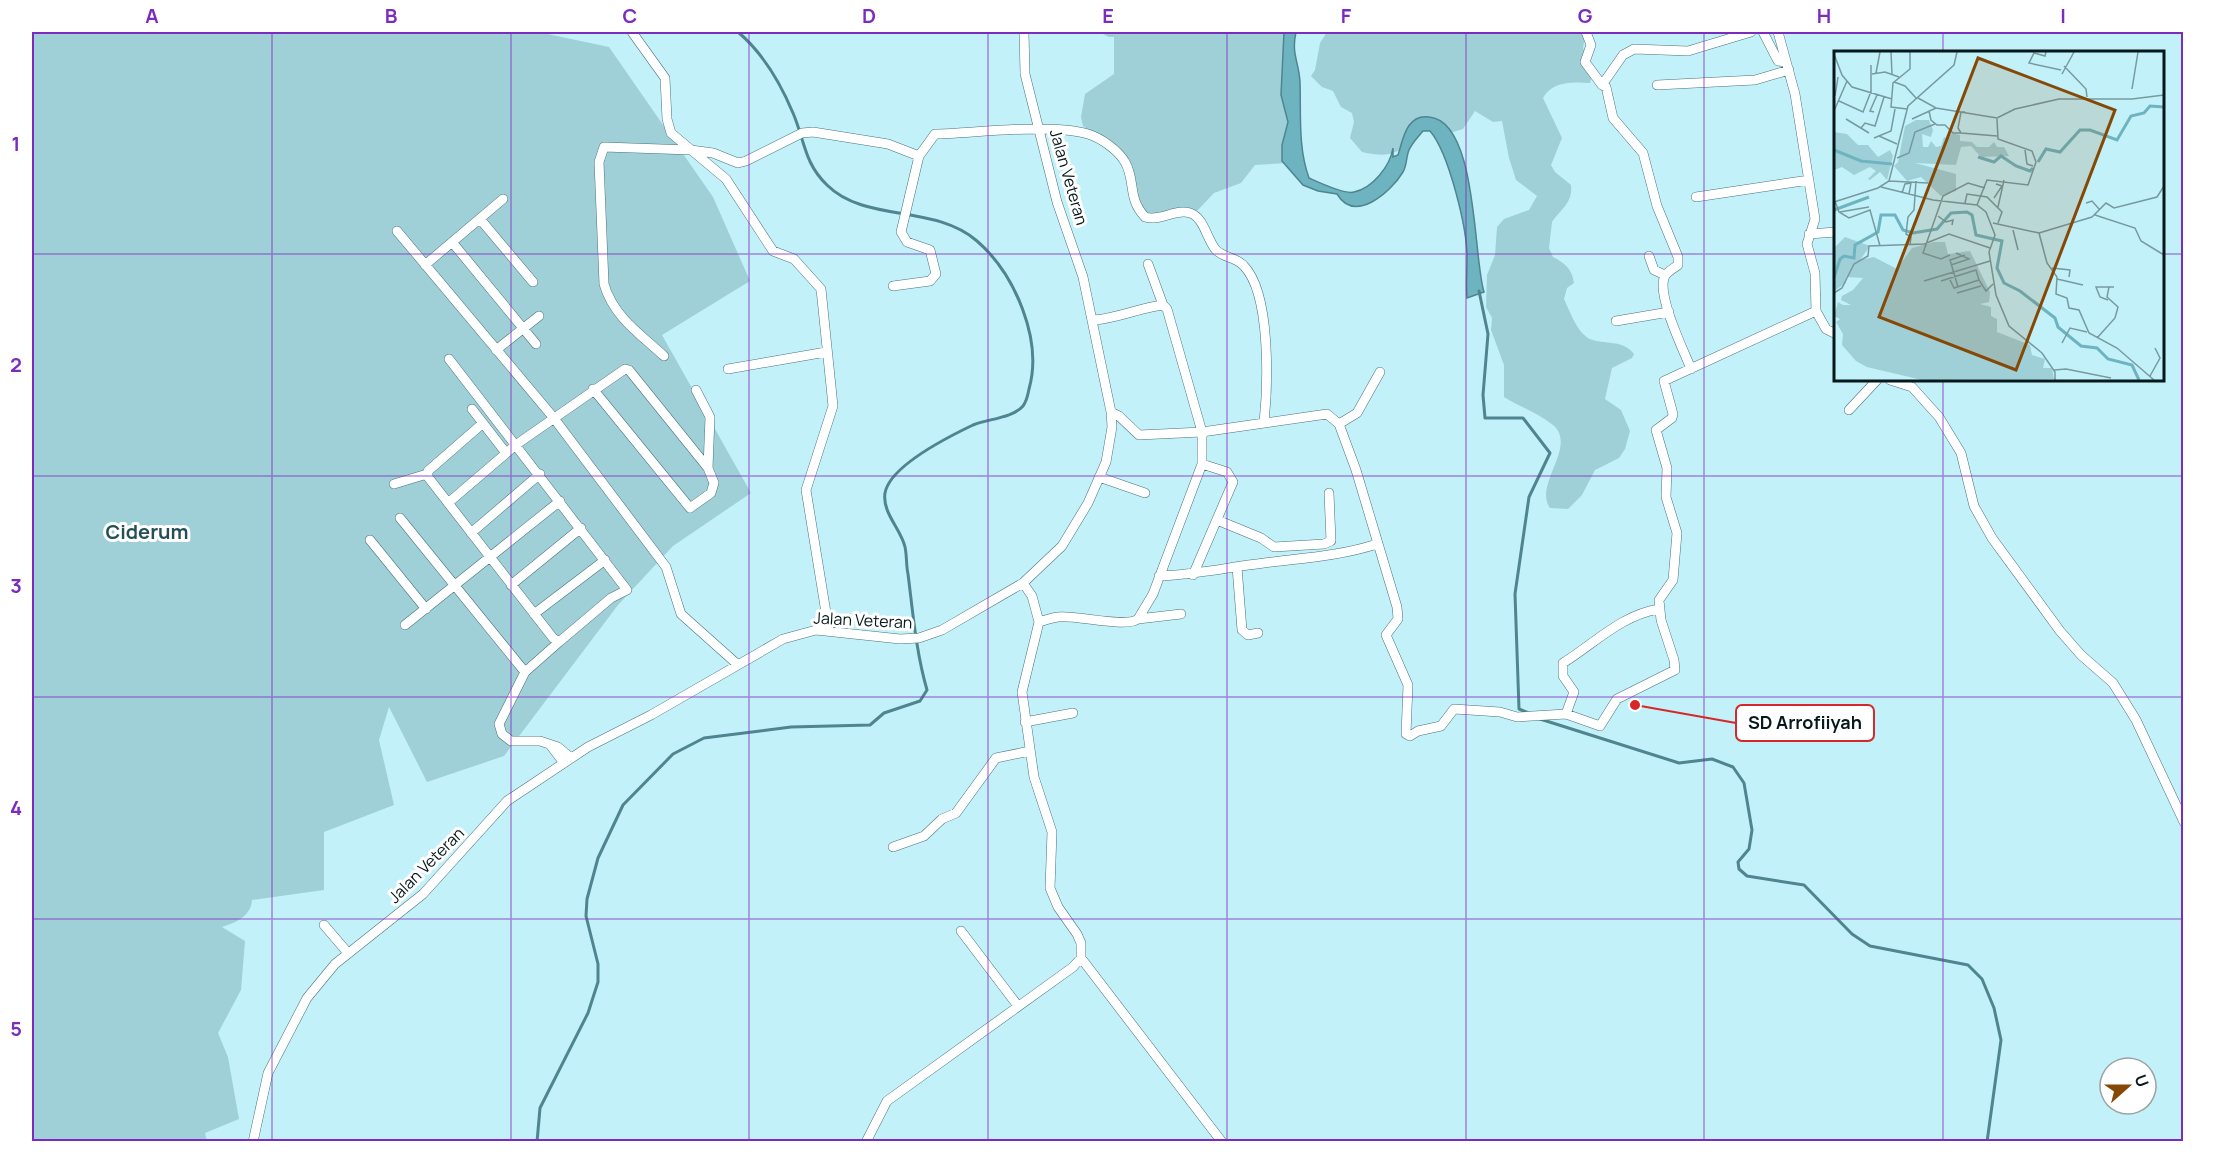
<svg xmlns="http://www.w3.org/2000/svg" width="2215" height="1173" viewBox="0 0 2215 1173" font-family="Manrope,sans-serif">
<style>
.green{fill:#9fd0d8}
.water{fill:#6db4c0;stroke:#4e858e;stroke-width:1.5}
.lines{fill:none;stroke-linecap:round;stroke-linejoin:round}
.stream{stroke:#4e858e;stroke-width:3}
.minor-casing{stroke:#49737a;stroke-width:10}
.minor{stroke:#fff;stroke-width:9}
.grid{fill:none;stroke:#7b2cbf;stroke-width:1.5;stroke-opacity:0.55}
.labels{text-anchor:middle;dominant-baseline:central;stroke-width:6;stroke-linejoin:round;paint-order:stroke}
.street-label{font-size:16px;fill:#06181a;stroke:#fff}
.quarter-label{font-size:20px;font-weight:bold;fill:#254f56;stroke:#fff}
.inset-river{fill:none;stroke:#6db4c0;stroke-width:3}
.inset-road{fill:none;stroke:#779aa0;stroke-width:1.5}
.view{fill:#854805;fill-opacity:0.15;stroke:#854805;stroke-width:3}
.inset-edge{fill:none;stroke:#06181a;stroke-width:3}
.leader{fill:none;stroke:#d62828;stroke-width:2}
.callout-dot{fill:#d62828;stroke:#fff;stroke-width:2}
.callout{fill:#fff;stroke:#d62828;stroke-width:2}
.callout-label{font-size:18px;text-anchor:middle;font-weight:bold;fill:#06181a}
.neatline{fill:none;stroke:#7b2cbf;stroke-width:2}
.grid-label{font-size:20px;text-anchor:middle;font-weight:bold;fill:#7b2cbf}
</style>
<rect width="100%" height="100%" fill="#c3f1f9"/>
<path class="green" d="M32 32H538L609 47 713 197 750 281 662 335 751 493 673 546 618 605 504 756 427 782 389 707 379 740 394 805 324 832V890L252 900C251 916 237 922 222 927L245 941 241 990 218 1033 228 1057 239 1119 205 1133 207 1141H32Z
M1099 32H1284L1289 121 1288 163 1255 165 1241 183 1214 193 1196 212 1157 220 1140 210 1127 162 1083 126 1081 117 1085 94 1114 74V37H1109Z
M1327 32H1586L1583 48 1593 70 1590 83C1573 82 1553 81 1543 98L1562 138 1551 165 1555 172 1571 185C1573 203 1561 209 1552 222L1549 248 1553 257C1565 263 1572 269 1574 283L1567 288 1564 299C1570 311 1577 333 1590 339 1604 345 1623 339 1634 354L1632 358 1612 368 1605 399 1621 410 1630 431 1625 449 1619 458 1595 470 1582 495 1568 509 1550 508C1533 485 1578 446 1553 425 1538 413 1520 407 1504 397V365L1491 330 1492 318 1486 307 1487 275 1495 255 1497 227 1504 219 1529 210 1537 196 1516 180 1509 158 1502 121 1493 122 1475 111 1463 129 1450 133 1426 120C1403 147 1401 161 1362 152L1350 138 1354 122 1352 113 1341 107 1333 91 1322 87 1311 76 1315 70 1320 43Z"/>
<path class="water" d="M1284 32H1296C1291 54 1299 62 1300 82 1301 114 1298 148 1309 178 1318 182 1345 195 1354 192 1373 188 1390 166 1393 148V157L1398 155C1403 140 1406 114 1429 117 1478 121 1473 258 1484 292L1467 298C1466 284 1467 273 1467 260 1468 231 1449 153 1430 131H1423C1418 137 1412 143 1409 150 1406 157 1407 166 1403 172 1391 192 1355 224 1337 194L1318 191 1303 185 1282 161V145L1288 122 1281 95Z"/>
<g class="lines">
<path class="stream" d="M1479 291 1488 334 1483 395 1485 418H1523L1550 453 1529 497 1515 594 1519 709 1529 713
M1540 719 1679 763 1712 759 1733 767 1744 783 1752 830 1749 849 1738 862 1739 869 1747 876 1804 885 1852 934 1870 946 1968 965 1982 979 1994 1008 2001 1040 1987 1142
M537 1142 540 1108 588 1013 598 982V964L586 916 587 899 598 858 623 805 673 754 704 738 791 727 870 725 884 713 920 701 927 690C916 652 913 613 908 574 906 565 907 556 905 547 901 529 882 513 885 493 890 466 950 436 973 425 987 419 1013 418 1023 406 1027 401 1028 394 1029 389 1043 340 1015 274 977 241 935 204 865 223 827 185 804 163 805 141 793 113 780 82 764 54 738 32"/>
<defs>
<path id="minor" d="M632 32 665 78 667 119 671 133 726 179 773 251 794 259 821 289 833 406 806 490 829 631
M1586 32 1591 45 1585 62 1602 85
M1763 32 1778 61 1786 62
M1778 32 1795 94 1815 219 1807 244 1815 273 1816 311 1826 329 1836 334
M1657 85 1755 80 1789 70
M1696 197 1809 180
M480 219 533 282
M397 231 553 417 666 567 681 614 737 664
M1809 234 1836 232
M452 242 536 344
M1649 256 1654 270 1665 275
M1148 264 1163 305
M425 265 503 199
M893 286 930 281 936 274 930 250 907 242 901 232 919 156
M1616 321 1669 312
M496 350 539 316
M664 356C640 334 613 316 604 284L599 162 604 147 691 150 713 153 738 163 746 161 802 133 813 132 888 144 919 156 935 134C975 133 1053 123 1088 134 1101 138 1118 150 1125 162 1136 181 1127 198 1145 217 1160 222 1176 208 1190 213 1204 217 1207 240 1216 250 1224 258 1236 257 1244 266 1271 294 1268 385 1264 423
M449 359 627 590 611 598 559 642 553 638 428 477V471L482 424
M728 369 826 352
M1691 369C1683 349 1658 298 1664 278 1666 272 1673 269 1678 265V257L1657 206 1643 153 1613 118 1606 87 1602 85 1623 55 1634 49 1688 51 1751 32
M1890 380 1912 387 1939 417 1961 453 1974 506 1992 538 2060 631 2081 655 2113 683 2136 720 2184 822
M593 389 690 508 711 493 714 483 708 468 710 417 696 390
M472 409 506 453
M1849 410 1877 380
M1111 412 1119 416 1139 435 1202 432 1327 414 1339 424 1356 470 1397 607 1398 619 1386 635 1408 685 1406 734 1410 736 1418 731 1441 726 1454 709 1500 712 1517 717 1566 714 1600 726 1617 699 1675 670 1674 660 1661 620 1659 600 1673 580 1677 533 1666 497 1667 468 1656 430 1672 418 1673 414 1664 381 1816 311
M1339 424 1357 413 1380 372
M1099 477 1145 493
M394 484 427 474
M448 503 517 444 625 369 629 370 708 468
M400 518 525 672
M1217 520 1261 538 1274 547 1324 544 1331 541 1329 493
M471 533 540 474
M370 540 426 609
M1237 567 1242 630 1248 635 1258 633
M1193 575 1233 482 1227 472 1202 464
M1159 576C1195 575 1229 567 1264 563 1303 558 1340 556 1377 544
M511 585 581 528
M534 614 605 560
M1138 619 1181 614
M1039 622C1045 620 1052 618 1058 617 1077 615 1127 628 1138 619L1153 594 1202 464V432L1167 309 1163 305C1139 308 1118 318 1094 320
M405 625 560 501
M559 642 525 672 499 724 502 734 511 741H540L558 747 571 758
M1566 714 1574 692 1563 676V663C1594 644 1621 615 1659 609
M1025 722 1073 713
M551 746 564 763
M893 847 924 836 942 819 956 813 996 758 1030 751
M324 925 348 953
M961 931 1018 1006
M1081 958 1222 1142
M253 1142 268 1073 307 998 335 964 423 894 507 801 588 747 651 715 783 639 816 630 900 639 919 638 942 630 1023 583 1062 546 1088 503 1106 462 1112 427 1111 412 1083 277 1057 202 1025 74 1024 32
M866 1142 887 1101 1073 967 1081 958V943L1077 934 1058 907 1050 888 1052 832 1034 777 1022 692 1039 622 1032 596 1023 583"/>
</defs>
<use href="#minor" class="minor-casing"/>
<use href="#minor" class="minor"/>
</g>
<path class="grid" d="M272 32V1142M511 32V1142M749 32V1142M988 32V1142M1227 32V1142M1466 32V1142M1704 32V1142M1943 32V52M32 254H1836M2162 254H2184M1943 380V1142M32 476H2184M32 697H2184M32 919H2184"/>
<g class="labels">
<g class="street-label">
<text transform="translate(1069 177) rotate(74)">Jalan Veteran</text>
<text transform="translate(863 620) rotate(3)">Jalan Veteran</text>
<text transform="translate(426 865) rotate(-45)">Jalan Veteran</text>
</g>
<g class="quarter-label">
<text x="147" y="531">Ciderum</text>
</g>
</g>
<g transform="translate(1834 51)">
<rect width="330" height="330" fill="#c3f1f9"/>
<path d="M82 69H95L99 79 97 86 88 83 89 96H94L97 90 102 96 107 95 110 86 114 88 118 82 126 84V90L138 91 143 96H155L160 91 163 96H170L175 105 147 106 137 95 127 96 122 114 81 112 122 123V140L107 145 87 126 73 130 60 115 64 111 71 75ZM0 81 13 83 24 94H34L44 106 56 99 59 105 53 129 46 121 36 129 34 128 42 120 36 116 20 124 8 116 0 119ZM11 186 36 195 26 209 40 206 63 218 78 197 100 191H111L114 203 136 200 156 241 155 251 146 253 157 256V265L163 268V281L196 294 198 304 211 308 209 317H218L220 328 88 329 33 316 22 310 8 294 9 283 2 271 6 268 0 265 4 251 9 254H17L7 249 8 245 19 239 29 227 12 226V232L0 240V197Z" fill="#9fd0d8"/>
<path class="inset-river" d="M0 99 27 110 58 113M144 106 160 111 167 105 182 115 196 120 199 117M204 111 212 98 226 101 246 79H256L283 89 297 65 310 62 316 55 330 56M0 159 35 146M0 227 6 208 10 205 20 207 21 194 44 181 47 164H61L69 179 79 182 103 178 117 162 133 161 138 164 142 184 168 190 163 217 170 232 186 240 221 267 224 276 247 295 263 297 274 308 298 314 305 329"/>
<path class="inset-road" d="M57 1 58 23M212 1 211 5 200 2 195 12 227 19M0 3 8 24 18 36 58 48M37 14V43M230 15 252 38 253 46M42 22 46 1M38 23 51 21 65 26M228 23 240 1M60 31 71 35 82 47M298 38 304 1M1 45 4 26M84 47 102 57 163 67 181 58 225 48H298L330 44M5 50 29 61 36 43M73 58 57 56 59 32 76 18V1M0 60 13 30M95 60 97 69 103 74H111L119 82H127M40 61 36 60 43 44M131 61H127L124 77 127 82 163 85M12 68 35 82M78 68 102 57M27 77 31 72 41 75 50 46M45 85 63 93M40 87 57 80 61 58M191 99 193 113 199 115M63 107 75 102 81 81 101 73M55 130 94 132M47 136 99 149 143 154 152 161 161 184 155 201 162 244 175 275 208 302 221 321V329M68 142 71 133 77 132 75 143M160 147 168 135 162 133M1 150 5 161 15 167 36 159 46 195M0 151 44 137 55 130 74 55 120 14 123 1M131 152 133 143 153 146 168 161 164 172M252 152 258 150 266 159M143 154 153 129 194 134 202 111 198 100 164 88 163 68M164 156 170 129M6 161 35 156M261 164 301 177 307 190 330 204M104 165 112 171 119 169 118 174M159 172 205 182 213 212 223 226 222 243 233 247 235 257 245 259 255 282 283 297 320 329M179 179 184 199M205 182 258 166 272 152 280 157 323 146 330 135M76 194 77 186 72 183 74 166 80 159 82 130M116 204 107 208 89 202 109 145 134 132 151 137M117 214 135 208 122 202M218 217 236 219 235 226M223 228 249 234M145 229 152 240 159 233M90 230 156 210M107 230 142 219 145 229 120 237 116 229M124 236 116 209 131 204M0 242 8 237 20 213 34 205 35 195 90 193 115 183 156 197M123 242 147 235M274 249 266 246 262 236H275M263 287 281 267 284 256 273 246 275 236H280M228 292 236 277 253 281M220 319 232 318 277 327M316 325 326 307 321 297"/>
<path class="view" d="M144 7 281 59 182 319 45 266Z"/>
<rect width="330" height="330" class="inset-edge"/>
</g>
<path class="leader" d="M1635 705L1736 723"/>
<circle class="callout-dot" cx="1635" cy="705" r="6"/>
<rect class="callout" x="1736" y="705" width="138" height="36" rx="6"/>
<g class="callout-label">
<text x="1805" y="729">SD Arrofiiyah</text>
</g>
<rect width="2215" height="1173" fill="none" stroke="#ffffff" stroke-width="66"/>
<g transform="translate(2128 1086) rotate(69)"><circle r="28" fill="#ffffff" stroke="#9ba3a3" stroke-width="1.5"/>
<path d="M0-4.5L10 22L0 15L-10 22Z" fill="#854805"/>
<text y="-9" font-size="16" font-weight="bold" text-anchor="middle" fill="#06181a">U</text>
</g>
<rect x="33" y="33" width="2149" height="1107" class="neatline"/>
<g class="grid-label">
<text x="152" y="23">A</text>
<text x="391" y="23">B</text>
<text x="630" y="23">C</text>
<text x="869" y="23">D</text>
<text x="1108" y="23">E</text>
<text x="1346" y="23">F</text>
<text x="1585" y="23">G</text>
<text x="1824" y="23">H</text>
<text x="2063" y="23">I</text>
<text x="16" y="151">1</text>
<text x="16" y="372">2</text>
<text x="16" y="593">3</text>
<text x="16" y="815">4</text>
<text x="16" y="1036">5</text>
</g>
</svg>
